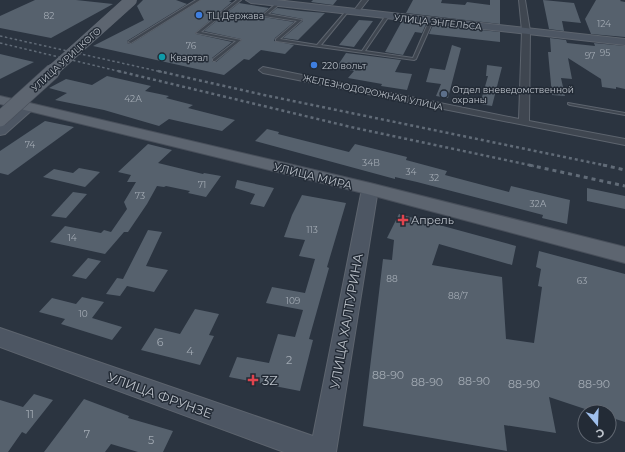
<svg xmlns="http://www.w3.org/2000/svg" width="625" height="452" viewBox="0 0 625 452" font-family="Montserrat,sans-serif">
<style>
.building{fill:#56616d}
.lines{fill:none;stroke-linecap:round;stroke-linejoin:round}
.lane-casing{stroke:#5d646e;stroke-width:2}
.street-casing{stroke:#5d646e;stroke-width:2}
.secondary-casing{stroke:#5d646e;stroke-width:2}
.primary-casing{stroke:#484f5a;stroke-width:2}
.lane{fill:#3f4650;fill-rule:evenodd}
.street{fill:#3f4650;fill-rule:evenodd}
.secondary{fill:#4d5663;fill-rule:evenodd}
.primary{fill:#5d6570;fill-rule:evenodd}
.rail-far2{stroke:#616b77;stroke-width:1.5;stroke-dasharray:2.5 2.5;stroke-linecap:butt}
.rail-far1{stroke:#616b77;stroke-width:2.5;stroke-dasharray:3 3;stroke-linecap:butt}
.rail{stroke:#616b77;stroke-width:3;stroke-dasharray:4 4;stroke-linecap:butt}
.primary-bridge-far1-casing{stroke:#484f5a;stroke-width:12;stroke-linecap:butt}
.primary-bridge-casing{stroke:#484f5a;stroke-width:16;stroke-linecap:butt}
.primary-bridge-far1{stroke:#5d6570;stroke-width:12}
.primary-bridge{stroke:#5d6570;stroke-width:15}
.shop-dot{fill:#3f7fe0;stroke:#232b36;stroke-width:1.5}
.culture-dot{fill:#0f9aa8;stroke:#232b36;stroke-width:1.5}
.service-dot{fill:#5c6f8a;stroke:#232b36;stroke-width:1.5}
.health-dot{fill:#e0444e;stroke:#232b36;stroke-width:1.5}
.labels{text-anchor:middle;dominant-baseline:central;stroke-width:3;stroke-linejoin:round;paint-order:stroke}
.number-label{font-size:9px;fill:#a2aab3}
.far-poi-label{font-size:9px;fill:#bcc2ca;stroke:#232b36;text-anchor:start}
.far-street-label{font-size:9px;fill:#bcc2ca;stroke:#232b36}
.street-label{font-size:11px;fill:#bcc2ca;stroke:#232b36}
.poi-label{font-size:11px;fill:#bcc2ca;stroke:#232b36;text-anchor:start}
.near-number-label{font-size:11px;fill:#a2aab3}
.near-street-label{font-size:13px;fill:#bcc2ca;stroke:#232b36}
.near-poi-label{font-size:13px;fill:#bcc2ca;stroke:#232b36;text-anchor:start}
</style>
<rect width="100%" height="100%" fill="#2b3440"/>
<path class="building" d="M35 0H76L113 4 51 38 0 28V16Z
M143 0H176L187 4 127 41V43L131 44 201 0H232L229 2H232L195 33 196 34 232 42 212 58V62H216L242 40 241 39 204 31 239 3 269 8 263 13V17L294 22 275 38 274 41 294 45 285 54 261 50 249 60 244 59 224 75 93 46 144 20 137 6Z
M313 0H337L333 5 311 2Z
M413 0H442L441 3 465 5 467 2 490 5V0H500V24L406 13Z
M543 0 574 3 581 23 562 21 564 31 549 29Z
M596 0H621L620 1 625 2V37L591 34 585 19Z
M277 8 301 11 325 13 298 40 283 38 303 21V19L271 13Z
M359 20 373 21 354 47 339 45Z
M402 21 426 24 422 33 415 32 403 55 385 52Z
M433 25 500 32V42L429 34Z
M550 38 566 40 567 43 595 46 594 43 625 46V89L616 87V89L602 87 601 79 568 58 572 79 561 78 565 96 552 95 548 52H551Z
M452 45 461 48 448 98 436 96 441 84 426 82 430 68 445 70Z
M346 53 401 60 395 72 412 74 407 90 381 86 382 84 348 78 354 71 336 68Z
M0 54 34 62 0 79Z
M487 65 502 67 492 106 480 104 488 76H486Z
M107 76 151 86 145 91 169 96 166 98 193 105 188 108 235 120 222 131 169 119 159 126 104 110 55 100 67 93 49 88 66 79 92 85Z
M45 121 74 127 8 175 0 173V151Z
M267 129 279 132 278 134 349 152 355 144 407 157 406 160 447 171 445 175 509 192 511 186 570 200 567 224 542 218 543 215 417 182 395 177V179L255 141Z
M148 144 172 150 158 163 203 174 204 173 221 176 206 197 188 193 190 191 166 186 164 187 157 186 147 204 128 232H124L105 254 50 242 65 226 101 233 104 230 111 232 127 209 124 202 136 182H127L131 175 118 172Z
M79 168 100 172 85 187 43 177 54 169 73 173Z
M237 180 274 188 264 207 250 204 255 194 235 188Z
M587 188 625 196V209L587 201Z
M73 192 87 194 66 218 51 216Z
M302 195 346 203 327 267 329 268 309 339 313 340 300 391 229 377 237 357 269 363 278 334 295 337 303 310 266 303 272 287 305 293 315 259 299 256 305 240 284 237 292 215Z
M399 214 516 246 512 265 439 244 432 265 502 277 506 339 534 343 542 287 538 286 541 269 536 267 539 251 625 274V422L609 417V412H594L549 397 556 433 504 425 507 451 363 426 383 259 392 260 394 240 387 238Z
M148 230 162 232 146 266 168 270 154 292 127 286 120 296 106 294 117 278 123 279Z
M88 258 101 261 86 279 72 276Z
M82 297 104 302 92 318 122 327 112 340 61 324 65 319 39 312 52 298 76 304Z
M195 309 219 314 209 335 214 336 200 365 141 350 155 328 180 334Z
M34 394 53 400 26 434 22 432 8 452H0V400L23 407Z
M84 399 129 416 128 418 173 431 163 452H138L111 444 105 452H44Z"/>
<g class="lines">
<defs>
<path id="lane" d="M196 0H200L131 43 128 42Z
M237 0H241L201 32 241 40 215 61H213V59L236 41 196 33Z
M278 2 281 3 268 14 302 20 280 39 317 45 346 11H347V13L321 45 362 51 386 15H387L389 16 365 51 413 58 429 21 431 20 433 21 416 59 414 60 276 41V39L297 21 264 16V14Z
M568 103 625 113V115L570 105 568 104Z"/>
<path id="street" d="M362 0H368L357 14H353L352 13Z
M519 0H525L530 31 529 121 625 139V145L263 73 259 70 263 67 519 119 522 31Z"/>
<path id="secondary" d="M246 0H276L625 39V45L251 3Z
M27 103 32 104 34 107 32 110 5 134 0 135V124L22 104Z
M370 184 376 185 378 189 336 452H284L0 347V328L313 436 362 189 364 185Z"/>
<path id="primary" d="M0 96 370 183 625 247V263L367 194 0 104Z"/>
</defs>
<use href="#lane" class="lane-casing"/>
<use href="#street" class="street-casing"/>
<use href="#secondary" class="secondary-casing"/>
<use href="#primary" class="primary-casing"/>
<use href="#lane" class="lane"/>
<use href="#street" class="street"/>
<use href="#secondary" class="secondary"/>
<use href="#primary" class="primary"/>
<path class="rail-far2" d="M0 36 162 72
M0 43 122 72"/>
<path class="rail-far1" d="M118 71 355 128 534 166
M158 71 264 95 608 166"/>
<path class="rail" d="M529 165 625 186
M603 165 625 170"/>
<defs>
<path id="primary-bridge-far1" d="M51 72 131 0"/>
<path id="primary-bridge" d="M0 119 53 71"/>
</defs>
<use href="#primary-bridge-far1" class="primary-bridge-far1-casing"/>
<use href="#primary-bridge" class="primary-bridge-casing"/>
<use href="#primary-bridge-far1" class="primary-bridge-far1"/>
<use href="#primary-bridge" class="primary-bridge"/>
</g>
<g class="shop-dot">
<circle cx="199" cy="15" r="4"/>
<circle cx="314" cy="65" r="4"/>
</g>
<circle class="culture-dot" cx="162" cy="57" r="4"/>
<circle class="service-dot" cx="444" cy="94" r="4"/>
<g class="health-dot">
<path d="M401 214h4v4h4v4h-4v4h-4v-4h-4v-4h4z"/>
<path d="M251 374h4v4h4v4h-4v4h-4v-4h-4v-4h4z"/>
</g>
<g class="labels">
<g class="number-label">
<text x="49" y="15">82</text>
<text x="604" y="23">124</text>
<text x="191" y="45">76</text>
<text x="605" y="52">95</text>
<text x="590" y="55">97</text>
<text x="133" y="98">42А</text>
<text x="30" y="144">74</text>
<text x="371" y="162">34В</text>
<text x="411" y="171">34</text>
<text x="434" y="177">32</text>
<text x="202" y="184">71</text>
<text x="140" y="195">73</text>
<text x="538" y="203">32А</text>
<text x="312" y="229">113</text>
<text x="72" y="237">14</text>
<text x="392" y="278">88</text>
<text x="582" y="280">63</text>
<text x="458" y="295">88/7</text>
<text x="293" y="300">109</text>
<text x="83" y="313">10</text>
</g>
<g class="far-poi-label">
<text x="207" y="15">ТЦ Держава</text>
<text x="170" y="57">Квартал</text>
<text x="322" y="65">220 вольт</text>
<text x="452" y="89">Отдел вневедомственной<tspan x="452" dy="10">охраны</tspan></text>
</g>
<g class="far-street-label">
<text transform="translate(438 22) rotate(6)">УЛИЦА ЭНГЕЛЬСА</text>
<text transform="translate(66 59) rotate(-42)">УЛИЦА УРИЦКОГО</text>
<text transform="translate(373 92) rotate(12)">ЖЕЛЕЗНОДОРОЖНАЯ УЛИЦА</text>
</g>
<g class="street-label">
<text transform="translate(313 176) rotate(14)">УЛИЦА МИРА</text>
</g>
<g class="poi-label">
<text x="411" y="220">Апрель</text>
</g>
<g class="near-number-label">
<text x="160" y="342">6</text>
<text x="190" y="351">4</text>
<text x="289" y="360">2</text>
<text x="388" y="375">88-90</text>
<text x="474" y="381">88-90</text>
<text x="427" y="382">88-90</text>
<text x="524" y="384">88-90</text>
<text x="594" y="384">88-90</text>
<text x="30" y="414">11</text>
<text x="87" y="434">7</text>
<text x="151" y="440">5</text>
</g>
<g class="near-street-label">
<text transform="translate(346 321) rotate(-80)">УЛИЦА ХАЛТУРИНА</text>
<text transform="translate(160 395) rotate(20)">УЛИЦА ФРУНЗЕ</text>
</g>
<g class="near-poi-label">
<text x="262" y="380">3Z</text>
</g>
</g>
<g transform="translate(597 424) rotate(161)"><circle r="19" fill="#232b36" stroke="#606771"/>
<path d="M0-3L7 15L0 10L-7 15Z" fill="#9fbfec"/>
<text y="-6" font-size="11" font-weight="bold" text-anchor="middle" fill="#bcc2ca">С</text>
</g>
</svg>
